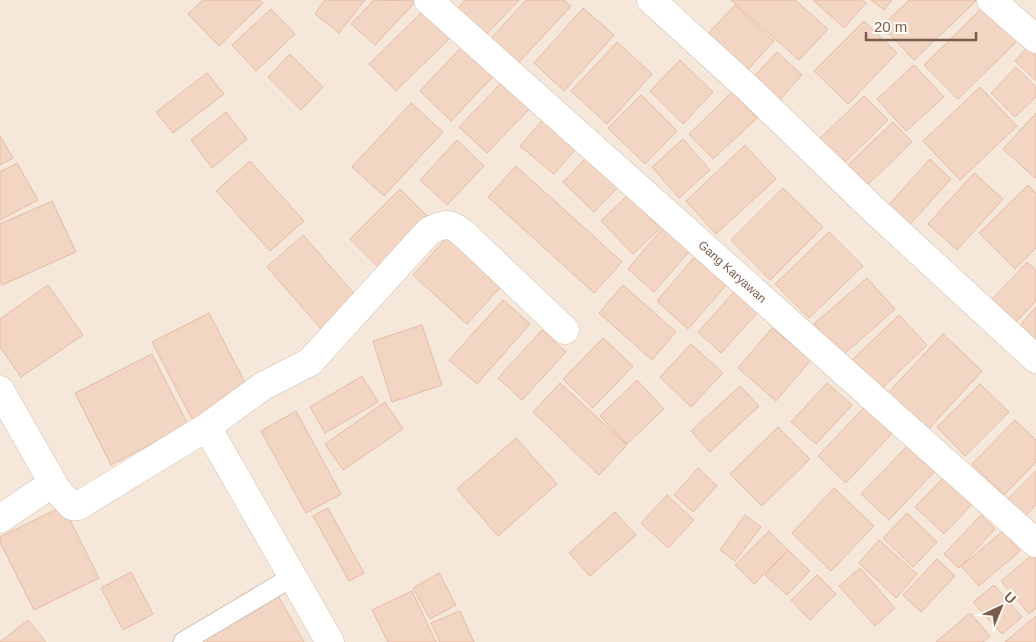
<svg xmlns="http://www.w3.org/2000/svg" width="1036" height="642" viewBox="0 0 1036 642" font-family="Helvetica,sans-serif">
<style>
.residential{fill:#f5e8da}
.building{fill:#f3d5c3;stroke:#e6bba3}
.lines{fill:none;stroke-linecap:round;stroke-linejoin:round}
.lane-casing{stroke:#d1beb0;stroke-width:21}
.street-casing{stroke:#d1beb0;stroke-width:29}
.lane{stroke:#fff;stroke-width:19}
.street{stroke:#fff;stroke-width:28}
.labels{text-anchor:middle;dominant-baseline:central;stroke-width:4.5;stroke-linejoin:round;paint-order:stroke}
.street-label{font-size:12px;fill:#7a5c4d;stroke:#fffaf3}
</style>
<rect width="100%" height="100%" fill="#fdf6ec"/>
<path class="residential" d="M0 0H1036V642H0Z"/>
<path class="building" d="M203 0H260L263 3 219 46 188 14Z
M325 0H365L339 33 315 14Z
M374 0 416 1 375 45 351 24Z
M465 0H519L483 38 455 11Z
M526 0H564L571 6 510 72 483 47Z
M731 0H795L828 29 799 60Z
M813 0H862L866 3 844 28Z
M871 0H892L884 10Z
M909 0H975L976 1 914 60 882 26Z
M735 5 774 41 740 78 701 41Z
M983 7 1017 41 958 99 924 65Z
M583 8 614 35 564 91 534 63Z
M271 9 295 34 256 71 232 45Z
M425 9 452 36 396 91 369 64Z
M864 21 897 53 848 104 814 71Z
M1034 40 1036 42V81L1015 61Z
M467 41 499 70 451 121 420 91Z
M617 42 652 74 607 124 571 91Z
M777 52 802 75 776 104 751 80Z
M290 54 323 87 301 110 268 77Z
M680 60 713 92 683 124 650 91Z
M914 65 944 97 906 131 877 99Z
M1016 67 1036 87V97L1015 117 991 93Z
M207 73 224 94 173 133 156 112Z
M506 78 534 104 487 153 459 127Z
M980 87 1017 126 960 180 923 141Z
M732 92 757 118 713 159 689 134Z
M641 95 677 131 645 164 608 128Z
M864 96 888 120 838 169 814 144Z
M411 103 443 132 384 196 352 167Z
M226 112 247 139 212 168 191 140Z
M1036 113V177L1035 178 1003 149Z
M545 117 579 145 554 174 520 146Z
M893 122 912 142 862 190 843 170Z
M0 136 13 158 0 165Z
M683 139 710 170 679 198 652 167Z
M457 140 484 166 447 205 420 180Z
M745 145 776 179 716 234 686 201Z
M590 154 621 184 594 212 563 182Z
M930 159 951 179 904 231 883 211Z
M250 161 304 221 270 251 216 191Z
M17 163 38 200 0 220V172Z
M516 166 622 262 594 293 488 197Z
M974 173 1003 199 957 250 928 224Z
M1028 185 1036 193V248L1015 269 979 233Z
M783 188 823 227 770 280 731 240Z
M400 189 431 220 381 270 350 239Z
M628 195 660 228 633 254 601 221Z
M52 201 76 252 2 285 0 280V224Z
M667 223 694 246 654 292 628 269Z
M829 232 863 266 809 318 775 284Z
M450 234 504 283 467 324 413 275Z
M303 235 358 298 322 330 267 267Z
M696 255 728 283 688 329 657 301Z
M1027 262 1036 270V301L1012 326 988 304Z
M867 278 895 309 842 356 814 324Z
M48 285 83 335 21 377 0 347V319Z
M623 285 676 332 652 360 599 313Z
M735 291 758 312 721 353 698 332Z
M503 300 530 324 477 384 449 360Z
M1036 307V348L1016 330Z
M209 313 249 390 192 419 152 342Z
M899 315 927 345 879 391 850 362Z
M422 325 442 385 392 402 373 341Z
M772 328 811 360 776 401 738 368Z
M542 330 566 352 522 400 498 378Z
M943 334 982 371 926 432 886 395Z
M603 338 633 366 593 408 563 379Z
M691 344 723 373 691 407 660 377Z
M152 354 188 425 111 465 75 393Z
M362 376 378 402 325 433 310 407Z
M637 380 664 409 627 444 600 416Z
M560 383 627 445 599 475 533 412Z
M827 383 852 405 816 444 791 422Z
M980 384 1009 412 965 456 937 427Z
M740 386 759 406 710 452 691 431Z
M870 401 898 427 846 483 818 456Z
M385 402 403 429 343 470 325 444Z
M296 411 341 494 306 513 261 431Z
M1015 420 1036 440V462L1004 495 972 464Z
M778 427 810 459 762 506 730 474Z
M516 438 557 484 498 536 457 489Z
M909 444 936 470 889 520 861 494Z
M698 468 717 486 693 512 674 495Z
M1036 471V505L1025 516 1008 499Z
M947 474 975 501 944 534 915 507Z
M834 488 874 526 831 571 792 533Z
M667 495 694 520 668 548 641 523Z
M63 506 99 578 34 610 0 542V537Z
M328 508 364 573 349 581 313 516Z
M615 512 636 535 590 576 569 553Z
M907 513 937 542 913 567 883 538Z
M745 515 761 527 735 561 720 550Z
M981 515 995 529 959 568 944 554Z
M769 531 788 550 754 584 735 565Z
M1003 531 1020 551 979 586 961 566Z
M879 540 917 574 896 598 859 563Z
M788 550 810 571 787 595 765 575Z
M1034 553 1036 556V608L1029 614 1001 581Z
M937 559 955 576 921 612 903 595Z
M860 568 895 608 875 626 839 586Z
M131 572 153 614 123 630 101 588Z
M439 573 456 605 430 619 413 588Z
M817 575 836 594 810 620 791 600Z
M994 585 1022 617 1002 634 973 602Z
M412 591 436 642H388L372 610Z
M276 592 304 642H208L203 633Z
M460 611 474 642H440L431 623Z
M970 613 990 636 983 642H936Z
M1036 616V642H1005Z
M28 620 46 642H0Z"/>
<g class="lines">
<defs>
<path id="lane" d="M183 642 292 577"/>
<g id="street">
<path id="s1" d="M428 0 1036 543"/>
<path d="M651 0 750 90 872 208 1036 359"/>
<path d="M991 0 1036 39"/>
<path d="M0 390 57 490 72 506H78L207 427 263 386 310 362 429 231C447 223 448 222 464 234L565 330"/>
<path d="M207 427 330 642"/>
<path d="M0 519 53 483"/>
</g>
</defs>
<use href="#lane" class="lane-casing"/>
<use href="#street" class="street-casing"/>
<use href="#lane" class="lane"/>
<use href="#street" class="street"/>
</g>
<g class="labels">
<g class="street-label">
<text stroke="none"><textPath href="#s1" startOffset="408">Gang Karyawan</textPath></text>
</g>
</g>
<g transform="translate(1001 607) rotate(44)" stroke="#fffaf3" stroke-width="4" paint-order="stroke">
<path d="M0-4L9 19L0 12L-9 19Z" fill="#7a5c4d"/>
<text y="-8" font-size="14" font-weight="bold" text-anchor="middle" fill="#7a5c4d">U</text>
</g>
<path d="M866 32v8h110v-8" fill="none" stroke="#7a5c4d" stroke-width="2.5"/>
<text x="874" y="32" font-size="15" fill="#7a5c4d" stroke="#fffaf3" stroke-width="4" paint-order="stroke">20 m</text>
</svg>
